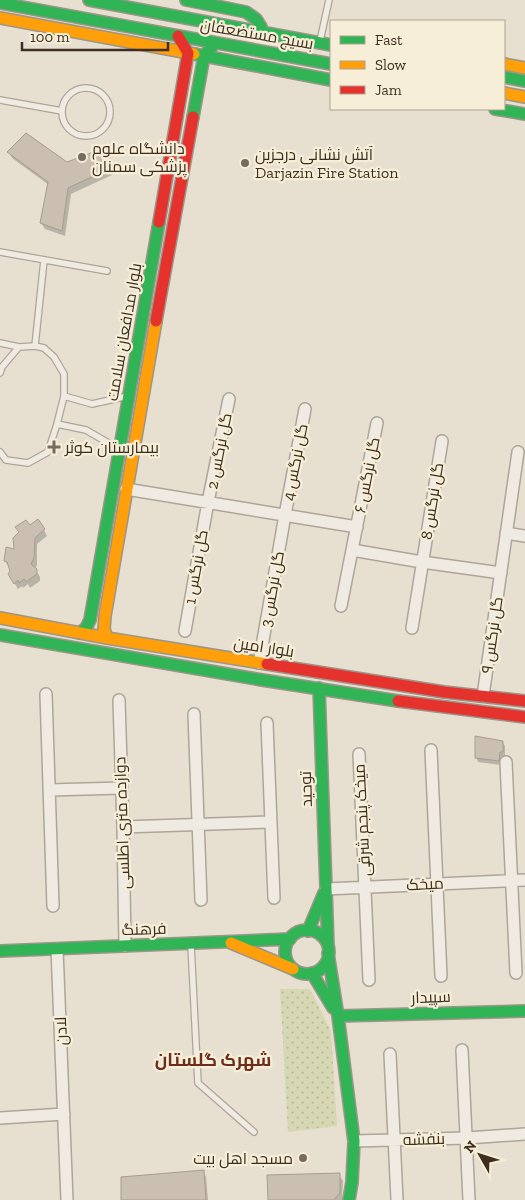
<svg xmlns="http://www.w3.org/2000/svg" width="525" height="1200" viewBox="0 0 525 1200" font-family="'Zilla Slab',Cairo,serif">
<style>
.park{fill:url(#park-dots)}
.shadow{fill:#0003}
.building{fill:#cbbfb2;stroke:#a89c90}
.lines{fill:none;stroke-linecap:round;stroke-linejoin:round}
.lane-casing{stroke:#ada599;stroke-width:8}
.street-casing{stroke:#ada599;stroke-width:14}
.fast-casing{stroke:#9c958a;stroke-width:14}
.slow-casing{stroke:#9c958a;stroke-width:14}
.jam-casing{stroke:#9c958a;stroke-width:14}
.lane{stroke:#efebe3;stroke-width:5.5}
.street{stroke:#efebe3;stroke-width:11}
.fast{stroke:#30b455;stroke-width:11}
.slow{stroke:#ff9f0a;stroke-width:11}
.jam{stroke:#e5322d;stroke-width:11}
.poi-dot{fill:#786c5e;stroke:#f7eed8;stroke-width:2}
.labels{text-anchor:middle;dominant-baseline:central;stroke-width:4.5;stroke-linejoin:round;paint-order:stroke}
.street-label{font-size:16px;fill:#3d2e20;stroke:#f7eed8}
.poi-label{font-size:16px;fill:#3d2e20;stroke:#f7eed8;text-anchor:start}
.neighbourhood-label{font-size:18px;font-weight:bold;fill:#6b2e1e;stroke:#f7eed8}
</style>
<defs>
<pattern id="park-dots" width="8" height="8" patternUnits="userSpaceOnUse" patternTransform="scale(1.25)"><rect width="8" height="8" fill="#d6d7b3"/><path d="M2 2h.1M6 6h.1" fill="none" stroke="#b9b99a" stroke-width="1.8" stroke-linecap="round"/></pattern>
</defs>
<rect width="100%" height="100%" fill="#e7e0d1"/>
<path class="park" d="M280 989H310L331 1031 337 1126 288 1132Z"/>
<path class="shadow" d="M106 149 110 155 114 174 71 194 65 236 45 229 41 223 49 185 12 158 9 152 66 163Z
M29 527 44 530 47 536 37 544V565L35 569 40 577V581L30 588 28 584 23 588 22 586 18 589 9 574 12 572 10 568 9 567 5 561 16 550Z
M502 742 505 746V756H502L501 765 478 762 476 757Z
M203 1171 206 1177 208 1200H122Z
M339 1175 343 1181 342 1200H270Z"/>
<path class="building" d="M26 133 67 162 107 147 111 168 68 188 62 231 40 223 48 182 7 152Z
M38 519 45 529 35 538 34 558 31 564 37 569V574L26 582 24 579 19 583 18 580 14 584 8 574 10 571 7 562 4 561 6 547 14 549 13 538 19 532 15 527 26 520 30 525Z
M475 736 503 741V752H500L499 761 475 758Z
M204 1170 206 1200H121V1177Z
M340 1173V1193L334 1200H268L267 1175Z"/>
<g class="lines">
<defs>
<path id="lane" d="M320 41 329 0
M62 112a24 24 0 1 1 48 0a24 24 0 1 1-48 0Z
M0 100 62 111
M0 252 107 271
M0 343 19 347
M35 346 44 260
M0 373 2 367 19 347 35 346 44 348 54 357 64 374V396L57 424 48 452 28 463 6 460 0 452
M64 396 92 404 128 396
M57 424 86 430 117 448
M191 945 198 1083 254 1132"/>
<path id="street" d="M126 489 357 527
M506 533 525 536
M352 550 422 562 501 573
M341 606 377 423
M412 628 442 441
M185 631 208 502 229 399
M259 663 285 515 305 409
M46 694 53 906
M483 696 518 452
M119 700 123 827 125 946
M194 714 201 900
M267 723 274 898
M431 750 441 976
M359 754 369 980
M506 762 516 973
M49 790 122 788
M123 827 271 822
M326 889 525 880
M57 949 67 1200
M462 1050 469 1200
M390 1054 397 1199
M0 1118 64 1114
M354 1141 467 1138 525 1134"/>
<path id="fast" d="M89 0 331 45
M186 0 246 12 256 19 261 27 262 33
M0 3 331 64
M194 54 331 80
M504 77 525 81
M495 109 525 114
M193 117 204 56 215 43
M80 633 86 628 90 620 159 222
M0 635 262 680 398 701
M319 688 328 946
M285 952a22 22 0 1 1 44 0a22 22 0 1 1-44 0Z
M308 931 324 893
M0 951 290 939
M328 953 338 1016 354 1141 352 1182 349 1200
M312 973 333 1008
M338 1016 525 1011"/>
<path id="slow" d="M0 18 194 54
M504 64 525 68
M504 93 525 97
M0 618 107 638 267 664
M107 638 104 629 105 616 156 321
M231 943 293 969"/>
<path id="jam" d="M159 222 188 53 178 36
M156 321 193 117
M267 664 444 692 525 701
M398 701 525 717"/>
</defs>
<use href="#lane" class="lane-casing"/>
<use href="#street" class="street-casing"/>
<use href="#fast" class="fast-casing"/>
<use href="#slow" class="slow-casing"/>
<use href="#jam" class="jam-casing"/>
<use href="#lane" class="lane"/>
<use href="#street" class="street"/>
<use href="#fast" class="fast"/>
<use href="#slow" class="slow"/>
<use href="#jam" class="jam"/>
</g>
<g class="poi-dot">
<circle cx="82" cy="157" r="5"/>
<circle cx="245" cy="163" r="5"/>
<path d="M51.5 439.5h5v5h5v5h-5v5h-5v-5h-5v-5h5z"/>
<circle cx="303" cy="1158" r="5"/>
</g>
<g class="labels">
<g class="street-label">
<text transform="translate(257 34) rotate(10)">بسیج مستضعفان</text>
<text transform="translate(124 332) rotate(-80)">بلوار مدافعان سلامت</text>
<text transform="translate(219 451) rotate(-79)">گل نرگس 2</text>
<text transform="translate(295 462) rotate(-79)">گل نرگس 4</text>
<text transform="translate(367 475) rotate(-79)">گل نرگس ۶</text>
<text transform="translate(432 501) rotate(-81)">گل نرگس 8</text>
<text transform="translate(196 567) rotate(-80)">گل نرگس 1</text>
<text transform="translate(272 589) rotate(-80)">گل نرگس 3</text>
<text transform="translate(492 635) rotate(-82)">گل نرگس ۹</text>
<text transform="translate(264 647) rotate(9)">بلوار امین</text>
<text transform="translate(306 789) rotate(-92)">توحید</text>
<text transform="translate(362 820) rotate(-93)">میخک پنجم شرقی</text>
<text transform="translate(122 823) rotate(-92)">دوازده متری اطلسی</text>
<text transform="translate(425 884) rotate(-3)">میخک</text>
<text transform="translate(144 929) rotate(-2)">فرهنگ</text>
<text transform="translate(431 997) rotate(-2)">سپیدار</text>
<text transform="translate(61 1031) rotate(-92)">لادن</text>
<text transform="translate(424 1139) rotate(-2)">بنفشه</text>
</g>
<g class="poi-label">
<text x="92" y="148">دانشگاه علوم<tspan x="92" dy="18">پزشکی سمنان</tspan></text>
<text x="255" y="154">آتش نشانی درجزین<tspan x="255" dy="18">Darjazin Fire Station</tspan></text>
<text x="65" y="447">بیمارستان کوثر</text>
<text x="293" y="1158" text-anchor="end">مسجد اهل بیت</text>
</g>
<g class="neighbourhood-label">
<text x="213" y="1060">شهرک گلستان</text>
</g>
</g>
<rect x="330" y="20" width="175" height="90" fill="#f7eed8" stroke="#ada18e"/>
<rect x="340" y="36" width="25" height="8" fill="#30b455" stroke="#ada18e"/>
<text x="375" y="45" font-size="15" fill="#3d2e20">Fast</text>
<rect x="340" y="61" width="25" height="8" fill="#ff9f0a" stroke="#ada18e"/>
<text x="375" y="70" font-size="15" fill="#3d2e20">Slow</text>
<rect x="340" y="86" width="25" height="8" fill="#e5322d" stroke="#ada18e"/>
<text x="375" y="95" font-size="15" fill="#3d2e20">Jam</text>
<g transform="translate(480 1155) rotate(309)" stroke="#f7eed8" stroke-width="4" paint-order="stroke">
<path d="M0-4L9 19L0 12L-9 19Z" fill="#3d2e20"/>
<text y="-8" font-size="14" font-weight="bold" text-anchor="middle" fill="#3d2e20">N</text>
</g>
<path d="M22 42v8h146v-8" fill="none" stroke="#3d2e20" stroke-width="2.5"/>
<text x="30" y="42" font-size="15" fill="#3d2e20" stroke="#f7eed8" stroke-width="4" paint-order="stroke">100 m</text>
</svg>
